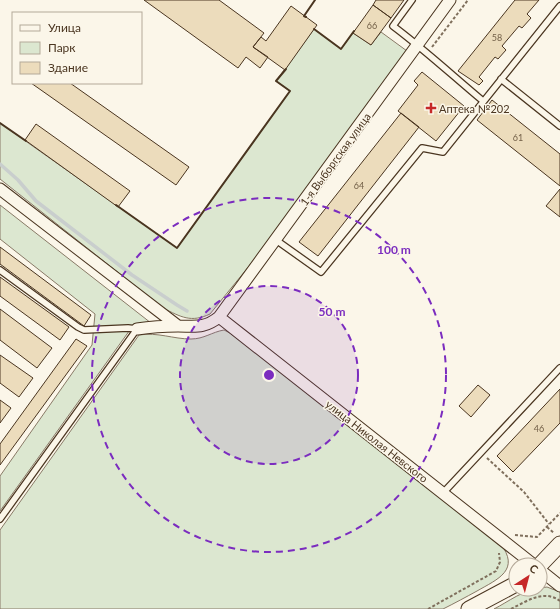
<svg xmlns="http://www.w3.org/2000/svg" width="560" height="609" viewBox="0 0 560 609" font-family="Lato,sans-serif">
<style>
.green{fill:#dce7d0;stroke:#887966}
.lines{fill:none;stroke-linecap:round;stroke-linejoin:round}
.stream{stroke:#c9cecd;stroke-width:3.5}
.building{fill:#ecdcbc;stroke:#4a3520}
.lane-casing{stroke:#4a3520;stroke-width:8}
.street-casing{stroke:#4a3520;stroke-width:13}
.secondary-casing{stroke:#4a3520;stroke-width:17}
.path{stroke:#7f6f5c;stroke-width:2;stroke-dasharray:3 2;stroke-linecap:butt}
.lane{stroke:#fbf6e9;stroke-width:5.5}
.street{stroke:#fbf6e9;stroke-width:11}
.secondary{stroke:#fbf6e9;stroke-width:15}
.wall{stroke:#4a3520;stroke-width:2}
.ring{fill:none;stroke:#7b2cbf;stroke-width:2;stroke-dasharray:7 5}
.poi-dot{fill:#c62828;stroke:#fbf6e9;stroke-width:1.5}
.labels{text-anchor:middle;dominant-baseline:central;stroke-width:3;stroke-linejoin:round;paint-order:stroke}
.number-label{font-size:9px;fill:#725f47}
.poi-label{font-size:11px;fill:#4a3520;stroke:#fbf6e9;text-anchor:start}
.street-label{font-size:11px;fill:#4a3520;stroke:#fbf6e9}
.centre{fill:#7b2cbf;stroke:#fbf6e9;stroke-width:2}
.ring-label{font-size:12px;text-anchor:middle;font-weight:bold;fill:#7b2cbf;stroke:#fbf6e9;stroke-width:3;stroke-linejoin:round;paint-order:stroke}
</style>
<rect width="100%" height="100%" fill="#fbf6e9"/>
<path class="green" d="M314 29 341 49 353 33 371 45 381 32 407 51 263 249 210 314C191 323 181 317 163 308L0 179V123L177 248 290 91 276 81Z
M0 205 151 323 132 327 0 511V476L92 345 95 314 0 239Z
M224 330 230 333 372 442 500 543C521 570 498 579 477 591 466 597 455 603 443 609H0V530L139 335C158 332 173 339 191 339 204 339 212 332 224 330Z
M547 587 560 592V609H494C508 602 524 589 540 589V588Z"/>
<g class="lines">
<path class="stream" d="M0 164 18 180 36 201 132 275 177 305 187 311"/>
</g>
<path class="building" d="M144 0H219L264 33 253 47 268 57 260 68 246 57 238 68Z
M376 0H404L391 18 373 5Z
M515 0H539L527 14 531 18 522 28 519 26 502 46 506 50 498 59 495 57 479 77 483 81 479 85 458 71Z
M373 5 391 18 371 45 353 33Z
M291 6 317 25 285 70 253 47 261 37 266 41Z
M422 72 464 106 436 141 398 111 418 85 414 81Z
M31 83H70L189 167 176 185Z
M492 100 560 154V186L477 120Z
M401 113 419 127 318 256 299 242Z
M36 124 130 191 118 207 25 140Z
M560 189V217L546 206Z
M0 247 91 315 84 326 0 264Z
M0 277 69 327 60 340 0 296Z
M0 309 52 348 37 368 0 340Z
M76 339 87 346 0 465V444Z
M0 355 33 378 19 397 0 383Z
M478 385 490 395 471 417 459 406Z
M560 389V423L513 472 497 456Z
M0 400 11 408 0 423Z"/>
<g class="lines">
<defs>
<path id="lane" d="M412 0 393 26C425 50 453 76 483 101
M501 79 560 126
M276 240 321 272 422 148 443 152 560 6
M0 270 78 327 84 330 128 328 137 329
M443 493 560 368
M0 519 137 329"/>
<path id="street" d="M0 189 178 326
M219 317 534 565
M137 329C150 327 164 326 178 326 195 326 204 329 219 317L450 0
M540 570 560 586"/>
<path id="secondary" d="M540 565 560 544
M469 609 516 584"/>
</defs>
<use href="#lane" class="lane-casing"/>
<use href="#street" class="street-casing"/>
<use href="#secondary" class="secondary-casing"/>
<path class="path" d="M432 47 468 0
M487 458 524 492 549 524
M547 527 554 533
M515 535 537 537 560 513
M428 609 496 571 500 562 499 553
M511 609C527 601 544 589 560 601"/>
<use href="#lane" class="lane"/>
<use href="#street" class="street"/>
<use href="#secondary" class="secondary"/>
<path class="wall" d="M306 17 304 16 315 0
M314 29 341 49 354 31
M0 123 26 141
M116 205 177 248 290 91 276 81 286 69"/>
</g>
<circle cx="269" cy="375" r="89" fill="#7b2cbf" fill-opacity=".12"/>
<g class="ring">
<circle cx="269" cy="375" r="89"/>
<circle cx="269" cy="375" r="177"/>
</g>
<path class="poi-dot" d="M429 102h4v4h4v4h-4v4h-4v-4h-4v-4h4z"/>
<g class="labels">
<g class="number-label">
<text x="372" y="25">66</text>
<text x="497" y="37">58</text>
<text x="518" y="137">61</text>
<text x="359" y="185">64</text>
<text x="539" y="428">46</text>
</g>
<g class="poi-label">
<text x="439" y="108">Аптека №202</text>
</g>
<g class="street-label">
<text transform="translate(335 159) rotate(-54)">1-я Выборгская улица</text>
<text transform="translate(377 441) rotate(38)">улица Николая Невского</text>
</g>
</g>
<circle cx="269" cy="375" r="6" class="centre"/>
<g class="ring-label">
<text x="394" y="254">100 m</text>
<text x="332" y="316">50 m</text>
</g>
<rect x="12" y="12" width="130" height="72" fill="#fbf6e9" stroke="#b4a999"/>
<rect x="20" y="25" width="20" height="6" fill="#fbf6e9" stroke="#b4a999"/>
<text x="48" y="32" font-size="12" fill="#4a3520">Улица</text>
<rect x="20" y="42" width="20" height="12" fill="#dce7d0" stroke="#b4a999"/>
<text x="48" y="52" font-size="12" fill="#4a3520">Парк</text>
<rect x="20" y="62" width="20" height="12" fill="#ecdcbc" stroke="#b4a999"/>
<text x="48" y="72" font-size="12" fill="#4a3520">Здание</text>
<g transform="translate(528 577) rotate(36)"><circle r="19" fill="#fbf6e9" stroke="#b4a999"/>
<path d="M0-3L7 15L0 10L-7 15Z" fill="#c62828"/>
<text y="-6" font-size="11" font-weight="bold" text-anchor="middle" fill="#4a3520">С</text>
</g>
</svg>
